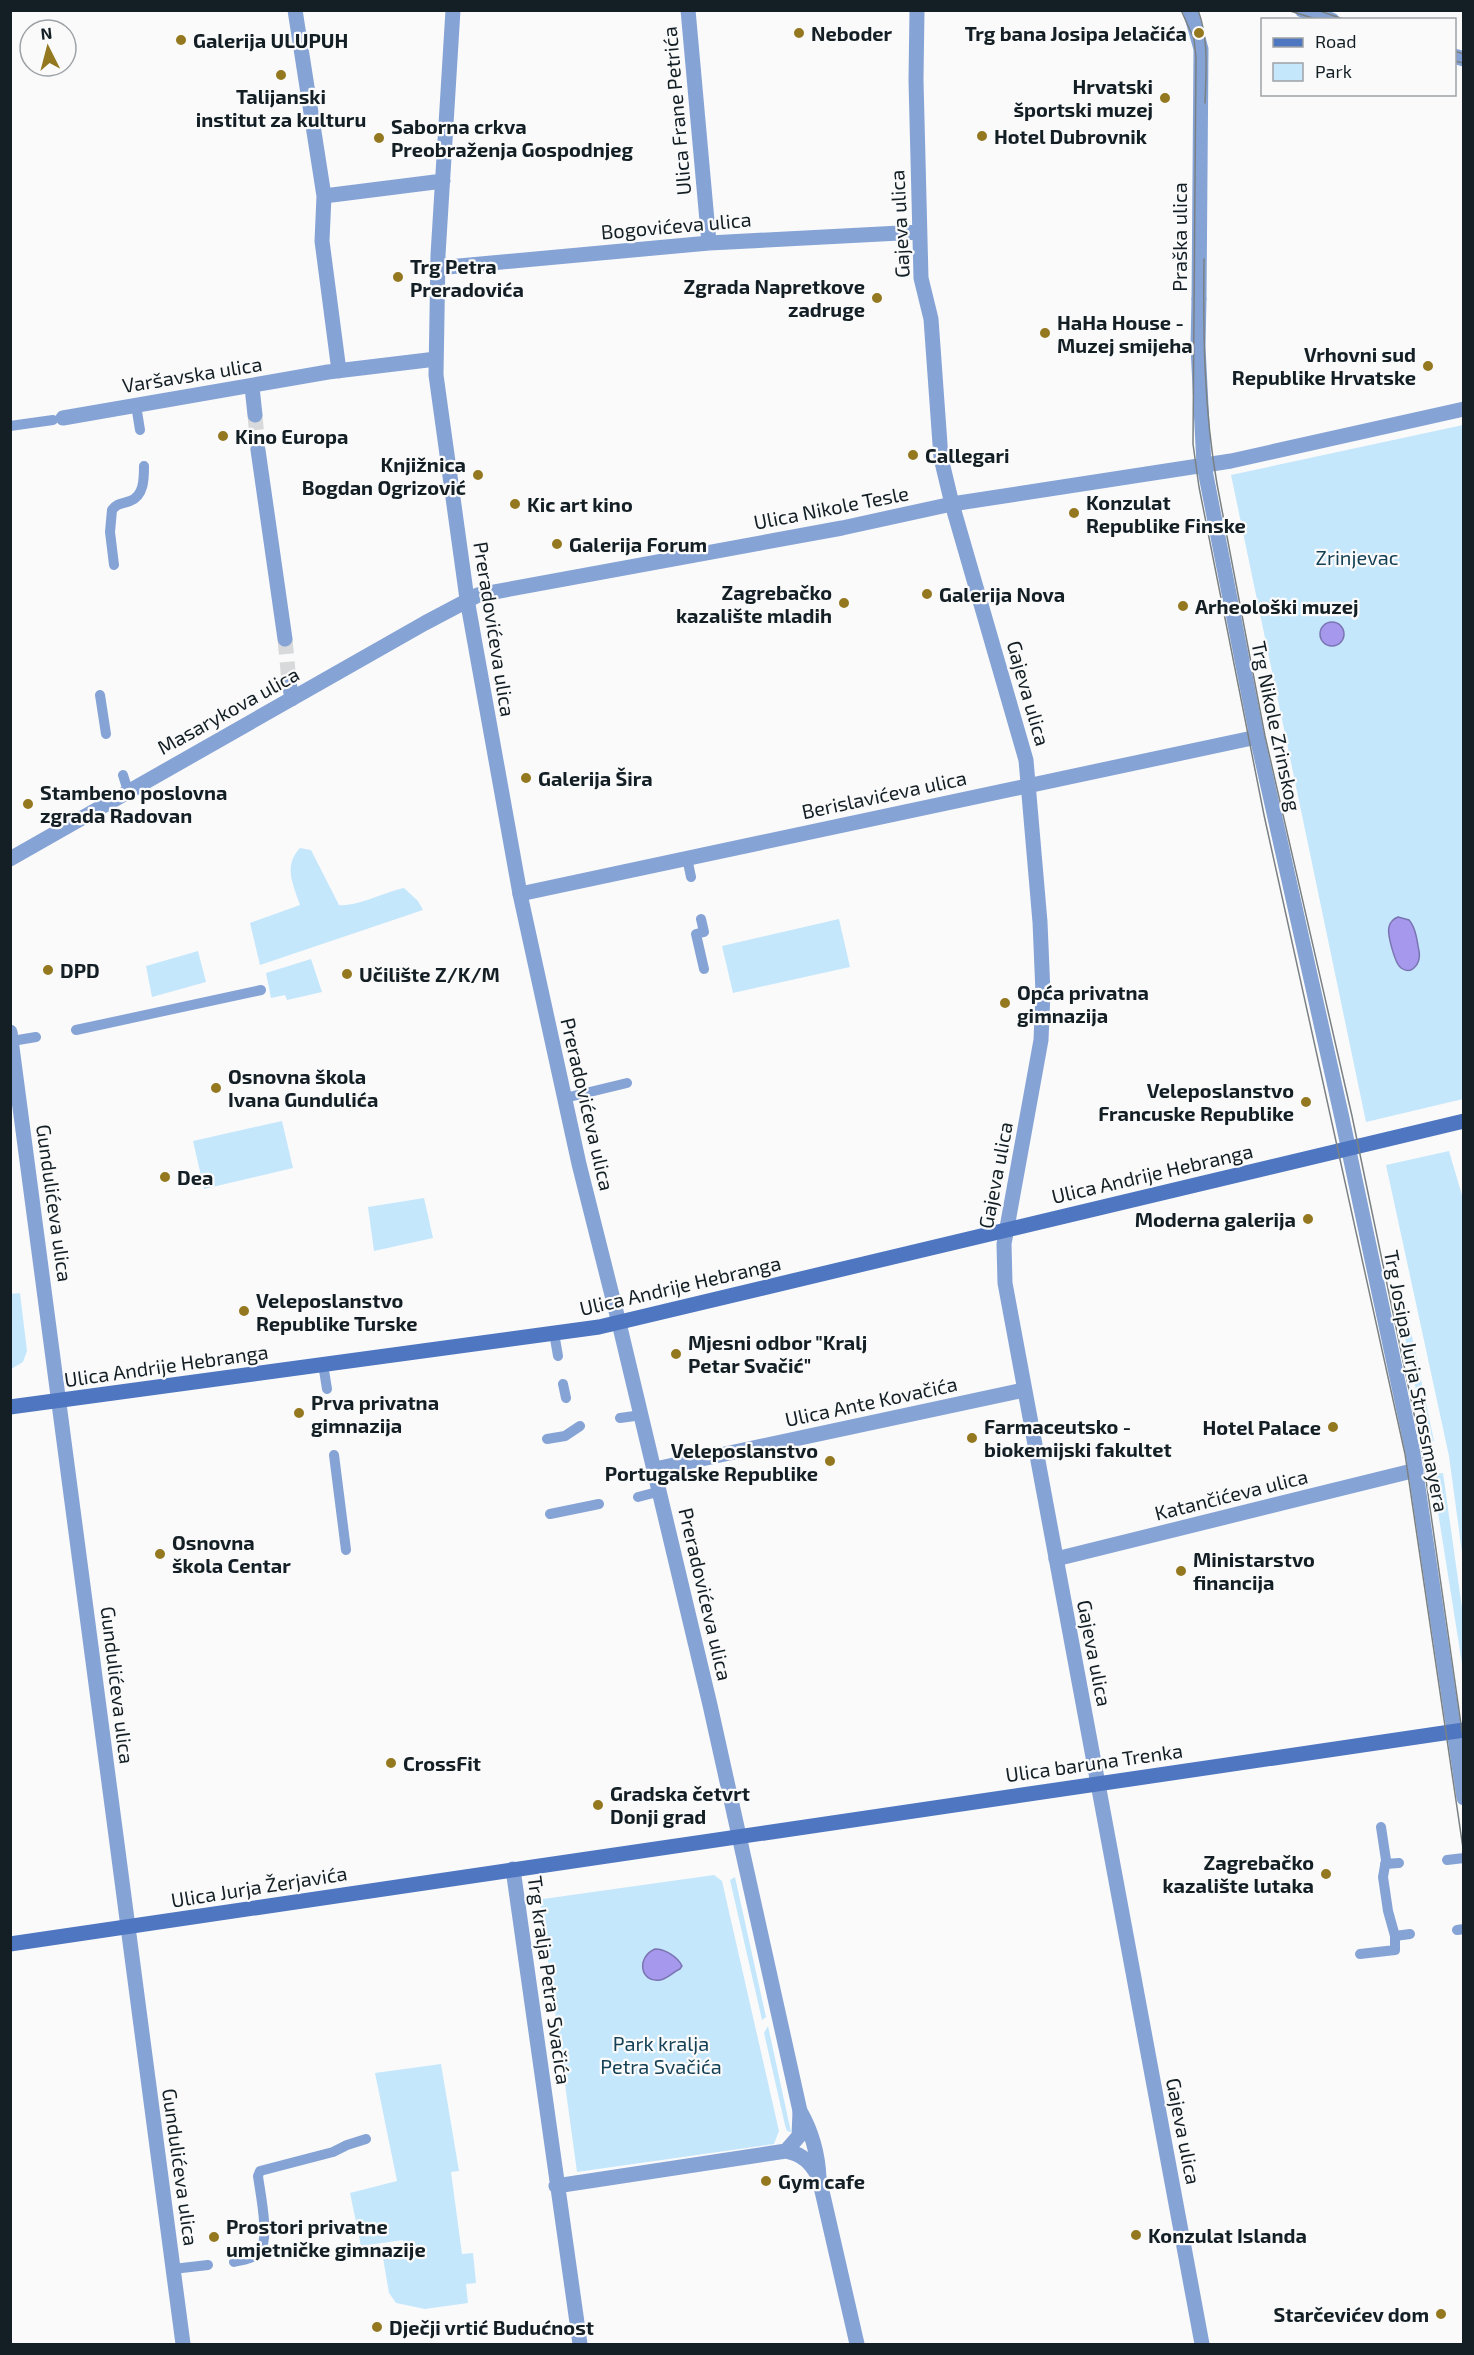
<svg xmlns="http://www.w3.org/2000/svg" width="1474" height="2355" viewBox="0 0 1474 2355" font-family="'Exo 2',sans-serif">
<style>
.green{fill:#c5e7fc}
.water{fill:#a698ed;stroke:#7a74b1;stroke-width:1.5}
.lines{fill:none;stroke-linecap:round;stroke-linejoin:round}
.pedestrian-tunnel{stroke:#d7d9da;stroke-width:15;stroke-dasharray:15 8;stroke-linecap:butt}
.service{stroke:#86a3d6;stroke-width:10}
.pedestrian{stroke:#86a3d6;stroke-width:15}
.minor{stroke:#86a3d6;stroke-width:15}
.tertiary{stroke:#86a3d6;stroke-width:15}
.secondary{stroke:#4f76c1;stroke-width:15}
.tram{stroke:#7a8184;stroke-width:1.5}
.poi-dot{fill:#947820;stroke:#fafafa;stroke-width:2}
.labels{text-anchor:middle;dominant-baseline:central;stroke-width:4.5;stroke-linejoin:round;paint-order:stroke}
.poi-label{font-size:20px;font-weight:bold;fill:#131f25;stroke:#fafafa;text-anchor:start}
.street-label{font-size:20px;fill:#131f25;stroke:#fafafa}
.park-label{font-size:20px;fill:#144156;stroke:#fafafa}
</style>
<rect width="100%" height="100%" fill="#fafafa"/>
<path class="green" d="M1463 425V1099L1366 1122 1231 475Z
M300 848 311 850 339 905C356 907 385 892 404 888L418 901 423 910 260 965 250 923 300 905C293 884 283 866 300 848Z
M839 919 850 967 733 993 722 946Z
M198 951 206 982 152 997 146 966Z
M311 959 322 992 287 1000 285 995 271 998 266 973Z
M282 1121 293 1168 204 1189 193 1141Z
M1449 1151 1464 1202 1463 1560 1449 1456 1386 1165Z
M424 1198 433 1238 374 1251 368 1207Z
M20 1293 27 1351 23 1362 11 1369V1294Z
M1409 1322 1434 1441 1427 1442 1402 1323Z
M1443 1473 1463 1615V1670L1432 1474Z
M714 1875 722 1881 779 2131 774 2144 577 2172 540 1902 543 1899Z
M735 1877 766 2017 762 2020 730 1880Z
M768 2026 791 2132 787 2131 785 2125 764 2033Z
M441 2064 459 2171 451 2172 462 2254 473 2253 476 2283 466 2284 468 2303 425 2309 396 2303 389 2293 382 2252 403 2249V2240L361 2246 350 2193 397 2181 375 2073Z"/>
<path class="water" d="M1320 634a12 12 0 1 1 24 0a12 12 0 1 1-24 0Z
M1398 917 1409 920C1416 928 1417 941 1419 951 1421 962 1413 976 1401 968 1395 964 1387 934 1389 927 1390 922 1393 919 1398 917Z
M655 1949C665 1949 678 1957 682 1966L680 1969C673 1972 667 1979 660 1980 640 1983 636 1957 655 1949Z"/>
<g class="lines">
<path class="pedestrian-tunnel" d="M255 415 258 450
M285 639 289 682"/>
<path class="service" d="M136 405 140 430
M10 426 53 420
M114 565 110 532 112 510C117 503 122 504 130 501 144 496 144 479 144 466
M100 695 106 734
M123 775 128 791
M687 858 691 877
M701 919 704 932 696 934 704 969
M76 1030 261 990
M12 1041 36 1037
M565 1098 627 1083
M554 1333 558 1356
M323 1364 327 1389
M563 1384 566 1398
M620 1418 642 1415
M547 1439 565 1436 580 1426
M334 1455 346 1550
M638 1497 661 1491
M550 1514 599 1504
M1381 1827 1386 1860 1383 1877 1388 1911 1395 1936
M1447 1860 1464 1858
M1385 1864 1399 1863
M1457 1930 1464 1929
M1360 1954 1395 1950V1936L1410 1934
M234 2262C242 2260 254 2259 260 2251 270 2238 260 2192 258 2176L260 2171 333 2152 347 2145 366 2139
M173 2269 208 2265"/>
<path class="pedestrian" d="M295 10 324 196 443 181
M453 10 438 255 436 375 467 599 520 894
M688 10 709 243
M1190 10 1201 49 1199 299
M1302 10 1332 20
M1454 56 1464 59
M324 196 322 241 339 371
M437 268 709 243 919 232
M252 387 255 415
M63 418 328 372 436 359
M258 450 285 639
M289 682 292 699
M10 859 425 623 478 595 842 528 952 504 941 458 931 319 921 278 916 80 917 10"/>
<path class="minor" d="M1199 299 1198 347 1204 465
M619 1323 579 1164 520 894 1257 737
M655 1469 1024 1390
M1056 1559 1416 1470
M513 1869 580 2344
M786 2151C803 2154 812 2164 819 2178
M556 2186 786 2151 799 2136 800 2111"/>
<path class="tertiary" d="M1204 465 1257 737 1342 1118 1413 1453 1464 1798
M10 1032 183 2344
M619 1323 710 1705 800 2111C812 2132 818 2154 819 2178L857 2344
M1202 2344 1005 1283 1004 1244 1041 1040 1043 993 1040 922 1026 760 952 504 1231 461 1464 409"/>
<path class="secondary" d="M10 1407 599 1327 1464 1121
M10 1944 1464 1730"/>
<path class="tram" d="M1181 10 1194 39 1196 57 1193 444 1199 487 1264 815 1405 1454 1464 1855
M1198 10C1209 39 1206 72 1205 103
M1287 10 1319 20
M1317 10 1346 20
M1454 51 1464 54
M1454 61 1464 63
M1204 259C1203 334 1204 410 1217 484L1265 736 1352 1116 1422 1452 1464 1745"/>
</g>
<g class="poi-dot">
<circle cx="799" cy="33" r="6"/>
<circle cx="1199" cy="33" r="6"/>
<circle cx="181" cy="40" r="6"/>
<circle cx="281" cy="75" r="6"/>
<circle cx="1165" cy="98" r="6"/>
<circle cx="982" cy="136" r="6"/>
<circle cx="379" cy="138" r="6"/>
<circle cx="398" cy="277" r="6"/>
<circle cx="877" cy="298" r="6"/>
<circle cx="1045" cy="333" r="6"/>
<circle cx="1428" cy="366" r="6"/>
<circle cx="223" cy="436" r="6"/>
<circle cx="913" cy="455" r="6"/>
<circle cx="478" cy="475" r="6"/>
<circle cx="515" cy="504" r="6"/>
<circle cx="1074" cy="513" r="6"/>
<circle cx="557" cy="544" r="6"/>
<circle cx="927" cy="594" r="6"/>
<circle cx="844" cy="603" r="6"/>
<circle cx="1183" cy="606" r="6"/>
<circle cx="526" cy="778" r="6"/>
<circle cx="28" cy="804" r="6"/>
<circle cx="48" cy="970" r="6"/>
<circle cx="347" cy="974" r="6"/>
<circle cx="1005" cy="1003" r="6"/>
<circle cx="216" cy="1088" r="6"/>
<circle cx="1306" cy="1102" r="6"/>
<circle cx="165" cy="1177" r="6"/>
<circle cx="1308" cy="1219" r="6"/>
<circle cx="244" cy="1311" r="6"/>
<circle cx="676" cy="1354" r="6"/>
<circle cx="299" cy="1413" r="6"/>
<circle cx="1333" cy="1427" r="6"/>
<circle cx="972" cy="1438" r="6"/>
<circle cx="830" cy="1461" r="6"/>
<circle cx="160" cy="1554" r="6"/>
<circle cx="1181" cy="1571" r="6"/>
<circle cx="391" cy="1763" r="6"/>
<circle cx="598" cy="1805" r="6"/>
<circle cx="1326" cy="1874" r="6"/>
<circle cx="766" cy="2181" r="6"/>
<circle cx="1136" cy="2235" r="6"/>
<circle cx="214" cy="2237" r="6"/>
<circle cx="1441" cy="2314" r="6"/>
<circle cx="377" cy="2327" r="6"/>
</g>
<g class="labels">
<g class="poi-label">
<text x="811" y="33">Neboder</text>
<text x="1187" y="33" text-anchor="end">Trg bana Josipa Jelačića</text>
<text x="193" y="40">Galerija ULUPUH</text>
<text x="1153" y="86" text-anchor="end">Hrvatski<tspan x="1153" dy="23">športski muzej</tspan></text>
<text x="281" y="96" text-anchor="middle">Talijanski<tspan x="281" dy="23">institut za kulturu</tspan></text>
<text x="391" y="126">Saborna crkva<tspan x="391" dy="23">Preobraženja Gospodnjeg</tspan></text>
<text x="994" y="136">Hotel Dubrovnik</text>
<text x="410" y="266">Trg Petra<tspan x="410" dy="23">Preradovića</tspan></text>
<text x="865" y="286" text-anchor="end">Zgrada Napretkove<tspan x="865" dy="23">zadruge</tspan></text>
<text x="1057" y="322">HaHa House -<tspan x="1057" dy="23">Muzej smijeha</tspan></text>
<text x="1416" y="354" text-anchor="end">Vrhovni sud<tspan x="1416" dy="23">Republike Hrvatske</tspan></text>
<text x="235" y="436">Kino Europa</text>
<text x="925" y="455">Callegari</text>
<text x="466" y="464" text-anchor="end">Knjižnica<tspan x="466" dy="23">Bogdan Ogrizović</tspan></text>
<text x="1086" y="502">Konzulat<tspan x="1086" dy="23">Republike Finske</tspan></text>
<text x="527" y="504">Kic art kino</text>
<text x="569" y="544">Galerija Forum</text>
<text x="832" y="592" text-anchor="end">Zagrebačko<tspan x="832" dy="23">kazalište mladih</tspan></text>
<text x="939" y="594">Galerija Nova</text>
<text x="1195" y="606">Arheološki muzej</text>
<text x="538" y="778">Galerija Šira</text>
<text x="40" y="792">Stambeno poslovna<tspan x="40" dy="23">zgrada Radovan</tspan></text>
<text x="60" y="970">DPD</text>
<text x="359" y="974">Učilište Z/K/M</text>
<text x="1017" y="992">Opća privatna<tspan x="1017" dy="23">gimnazija</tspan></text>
<text x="228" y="1076">Osnovna škola<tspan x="228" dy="23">Ivana Gundulića</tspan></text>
<text x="1294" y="1090" text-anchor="end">Veleposlanstvo<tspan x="1294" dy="23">Francuske Republike</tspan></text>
<text x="177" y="1177">Dea</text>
<text x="1296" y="1219" text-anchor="end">Moderna galerija</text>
<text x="256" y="1300">Veleposlanstvo<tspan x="256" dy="23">Republike Turske</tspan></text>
<text x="688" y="1342">Mjesni odbor "Kralj<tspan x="688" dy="23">Petar Svačić"</tspan></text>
<text x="311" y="1402">Prva privatna<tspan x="311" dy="23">gimnazija</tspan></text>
<text x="984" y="1426">Farmaceutsko -<tspan x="984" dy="23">biokemijski fakultet</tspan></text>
<text x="1321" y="1427" text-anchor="end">Hotel Palace</text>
<text x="818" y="1450" text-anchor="end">Veleposlanstvo<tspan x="818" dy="23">Portugalske Republike</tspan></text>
<text x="172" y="1542">Osnovna<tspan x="172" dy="23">škola Centar</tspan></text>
<text x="1193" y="1559">Ministarstvo<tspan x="1193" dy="23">financija</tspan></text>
<text x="403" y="1763">CrossFit</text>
<text x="610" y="1793">Gradska četvrt<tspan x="610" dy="23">Donji grad</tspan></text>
<text x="1314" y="1862" text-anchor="end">Zagrebačko<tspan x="1314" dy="23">kazalište lutaka</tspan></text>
<text x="778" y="2181">Gym cafe</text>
<text x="226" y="2226">Prostori privatne<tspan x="226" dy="23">umjetničke gimnazije</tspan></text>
<text x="1148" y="2235">Konzulat Islanda</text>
<text x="1429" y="2314" text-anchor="end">Starčevićev dom</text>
<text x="389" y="2327">Dječji vrtić Budućnost</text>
</g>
<g class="street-label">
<text transform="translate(676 111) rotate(-95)">Ulica Frane Petrića</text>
<text transform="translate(899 224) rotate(-93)">Gajeva ulica</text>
<text transform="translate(676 225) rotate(-5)">Bogovićeva ulica</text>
<text transform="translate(1179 237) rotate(-90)">Praška ulica</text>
<text transform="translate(192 374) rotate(-9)">Varšavska ulica</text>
<text transform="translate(831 507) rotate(-11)">Ulica Nikole Tesle</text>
<text transform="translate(495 629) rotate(81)">Preradovićeva ulica</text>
<text transform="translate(1029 693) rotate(74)">Gajeva ulica</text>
<text transform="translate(228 710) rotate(-29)">Masarykova ulica</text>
<text transform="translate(1277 726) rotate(78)">Trg Nikole Zrinskog</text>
<text transform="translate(884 794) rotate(-12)">Berislavićeva ulica</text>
<text transform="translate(588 1104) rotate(77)">Preradovićeva ulica</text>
<text transform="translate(1152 1173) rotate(-13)">Ulica Andrije Hebranga</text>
<text transform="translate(995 1175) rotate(-79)">Gajeva ulica</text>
<text transform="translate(55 1203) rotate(82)">Gundulićeva ulica</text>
<text transform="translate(680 1285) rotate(-13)">Ulica Andrije Hebranga</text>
<text transform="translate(166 1365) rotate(-8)">Ulica Andrije Hebranga</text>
<text transform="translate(1417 1381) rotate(79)">Trg Josipa Jurja Strossmayera</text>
<text transform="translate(871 1401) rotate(-12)">Ulica Ante Kovačića</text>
<text transform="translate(1231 1494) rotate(-14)">Katančićeva ulica</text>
<text transform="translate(706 1594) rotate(77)">Preradovićeva ulica</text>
<text transform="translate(1095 1653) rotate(79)">Gajeva ulica</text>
<text transform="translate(118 1685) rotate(83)">Gundulićeva ulica</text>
<text transform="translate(1094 1762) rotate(-8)">Ulica baruna Trenka</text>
<text transform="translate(259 1886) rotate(-9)">Ulica Jurja Žerjavića</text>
<text transform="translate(550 1980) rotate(82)">Trg kralja Petra Svačića</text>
<text transform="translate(1184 2131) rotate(79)">Gajeva ulica</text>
<text transform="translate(181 2167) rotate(82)">Gundulićeva ulica</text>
</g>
<g class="park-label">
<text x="1357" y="557">Zrinjevac</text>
<text x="661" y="2043">Park kralja<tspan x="661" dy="23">Petra Svačića</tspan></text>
</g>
</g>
<rect width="1474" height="2355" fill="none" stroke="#131f25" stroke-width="24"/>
<rect x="1261" y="18" width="195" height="78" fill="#fafafa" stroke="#9ea2a5" stroke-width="1.5"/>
<rect x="1273" y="38" width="30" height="9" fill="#4f76c1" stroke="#9ea2a5" stroke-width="1.5"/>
<text x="1315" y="48" font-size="18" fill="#131f25">Road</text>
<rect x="1273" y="63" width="30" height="18" fill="#c5e7fc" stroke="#9ea2a5" stroke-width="1.5"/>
<text x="1315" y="78" font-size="18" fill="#131f25">Park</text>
<g transform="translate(48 48) rotate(354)"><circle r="28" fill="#fafafa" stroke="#9ea2a5" stroke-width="1.5"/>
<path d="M0-4.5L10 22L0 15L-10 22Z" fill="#947820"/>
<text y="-9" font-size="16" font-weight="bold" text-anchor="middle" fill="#131f25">N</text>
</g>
</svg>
